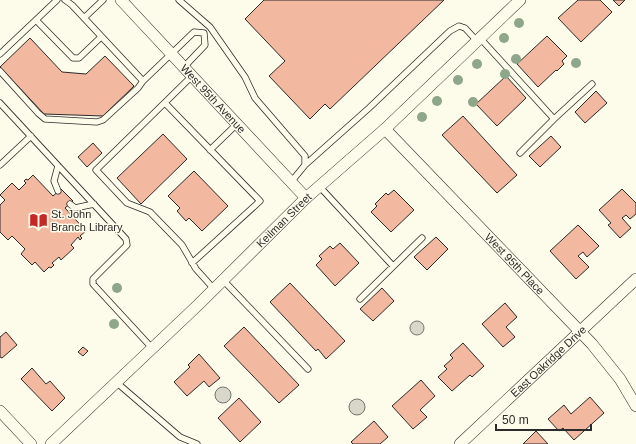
<svg xmlns="http://www.w3.org/2000/svg" width="636" height="444" viewBox="0 0 636 444" font-family="Arial,sans-serif">
<style>
.water{fill:#d8d7c9;stroke:#74746e}
.building{fill:#f2b8a0;stroke:#2b2b2b}
.lines{fill:none;stroke-linecap:round;stroke-linejoin:round}
.service-casing{stroke:#2b2b2b;stroke-width:7}
.minor-casing{stroke:#2b2b2b;stroke-width:12}
.service{stroke:#fdfbea;stroke-width:5.5}
.minor{stroke:#fdfbea;stroke-width:11}
.tree{fill:#8ea78a}
.labels{text-anchor:middle;dominant-baseline:central;stroke-width:3;stroke-linejoin:round;paint-order:stroke}
.street-label{font-size:11px;fill:#2b2b2b;stroke:#fdfbea}
.poi-label{font-size:11px;fill:#2b2b2b;stroke:#fdfbea;text-anchor:start}
</style>
<rect width="100%" height="100%" fill="#fdfbea"/>
<path class="water" d="M410 328a7 7 0 1 1 14 0a7 7 0 1 1-14 0Z
M215 395a8 8 0 1 1 16 0a8 8 0 1 1-16 0Z
M349 407a8 8 0 1 1 16 0a8 8 0 1 1-16 0Z"/>
<path class="building" d="M264 0H444L330 109 325 104 310 119 269 76 285 61 245 19Z
M578 0H600L612 12 581 42 558 18Z
M613 0H625L619 6Z
M547 36 567 56 562 61 564 64 557 71 556 70 538 87 517 64Z
M30 38 62 72 86 74 105 56 134 86 103 116 44 114 0 67Z
M506 76 526 98 497 126 476 104Z
M596 91 607 103 585 123 575 112Z
M463 116 517 175 497 193 442 135Z
M163 134 187 159 141 204 117 178Z
M551 136 561 147 540 167 529 156Z
M93 143 102 153 87 167 78 157Z
M194 171 228 206 202 231 189 218 186 221 177 211 180 208 168 196Z
M33 175 53 196 61 189 73 201 65 208 86 231 80 236 82 238 80 240 78 237 71 245 74 248 61 260 59 257 52 263 54 265 51 268 49 267 44 272 35 262 32 265 21 254 25 249 12 236 8 240 0 232V205L5 200 0 195 12 183 19 190 26 183 24 181 26 179 28 180Z
M622 189 636 203V214L630 219 626 215 622 218 631 228 620 238 608 225 611 223 599 210Z
M394 190 414 210 391 232 371 212 377 206 375 204 386 193 388 195Z
M578 225 599 246 587 257 583 252 578 256 589 267 576 279 550 251Z
M436 237 448 249 427 270 414 257Z
M340 243 359 263 335 286 316 265 322 259 319 256 330 246 333 249Z
M290 283 345 341 326 359 318 349 316 351 270 302Z
M382 288 394 301 373 321 360 309Z
M505 303 517 317 506 327 515 337 503 347 482 324Z
M244 327 299 385 279 403 224 346Z
M6 332 17 345 2 358 0 357V337Z
M463 343 484 366 472 377 470 375 452 391 438 377 447 369 444 366 453 358 450 355Z
M83 347 88 351 83 356 78 352Z
M199 354 220 378 209 387 204 381 187 396 174 382 190 367 188 365Z
M32 368 46 384 50 381 65 398 52 411 21 379Z
M421 380 435 396 420 410 427 417 413 429 392 406Z
M590 397 604 413 574 440 563 428 559 431 548 419 564 405 571 414Z
M239 398 261 422 240 442 218 418Z
M374 421 388 437 380 444H353L351 442Z
M536 431 548 444H523Z"/>
<g class="lines">
<defs>
<path id="service" d="M65 0 72 5 143 81
M179 0 210 27 245 77 255 98 305 156V165L291 182
M84 18 103 0
M36 20 73 58H79L101 37
M480 38 554 119
M0 54 57 0
M0 71 38 113 45 119 97 122 103 120 138 88 143 81 194 32 204 33 205 45 184 67
M192 76 96 170 127 203 150 212 182 245 196 269 214 289
M0 103 126 239 127 245 93 279V284L152 348
M165 103 260 201 192 263
M210 150 237 124
M520 153 554 119 592 84
M0 165 31 136
M305 165 369 108 450 31 459 26 465 28 477 41
M319 186 393 266
M58 191 54 181 58 166
M70 204 75 208 94 204
M223 280 308 369
M360 299 422 238
M116 382 180 437 197 444"/>
<g id="minor">
<path id="s1" d="M121 0 306 198"/>
<path id="s2" d="M385 129 592 344 620 379 636 406"/>
<path d="M0 411 31 444"/>
<path id="s3" d="M51 444 198 305 306 198 385 129 520 0"/>
<path id="s4" d="M460 444 636 279"/>
</g>
</defs>
<use href="#service" class="service-casing"/>
<use href="#minor" class="minor-casing"/>
<use href="#service" class="service"/>
<use href="#minor" class="minor"/>
</g>
<g class="tree">
<circle cx="519" cy="23" r="5"/>
<circle cx="504" cy="38" r="5"/>
<circle cx="516" cy="59" r="5"/>
<circle cx="576" cy="63" r="5"/>
<circle cx="477" cy="64" r="5"/>
<circle cx="505" cy="74" r="5"/>
<circle cx="458" cy="80" r="5"/>
<circle cx="437" cy="101" r="5"/>
<circle cx="473" cy="102" r="5"/>
<circle cx="422" cy="117" r="5"/>
<circle cx="117" cy="288" r="5"/>
<circle cx="114" cy="324" r="5"/>
</g>
<defs>
<symbol id="library-bare" viewBox="-9 -9 18 18"><path d="M-6-4Q-3-5.5-.7-3.5V5Q-3 3-6 4ZM6-4Q3-5.5 .7-3.5V5Q3 3 6 4Z" fill="#c62828" stroke="#fdfbea" stroke-width="2.5" paint-order="stroke"/></symbol>
</defs>
<g fill-rule="evenodd">
<use href="#library-bare" x="26" y="208" width="25" height="25"/>
</g>
<g class="labels">
<g class="street-label">
<text stroke="none"><textPath href="#s1" startOffset="135">West 95th Avenue</textPath></text>
<text stroke="none"><textPath href="#s3" startOffset="323">Keilman Street</textPath></text>
<text stroke="none"><textPath href="#s2" startOffset="187">West 95th Place</textPath></text>
<text stroke="none"><textPath href="#s4" startOffset="121">East Oakridge Drive</textPath></text>
</g>
<g class="poi-label">
<text x="51" y="214">St. John<tspan x="51" dy="13">Branch Library</tspan></text>
</g>
</g>
<path d="M496 424v6h95v-6" fill="none" stroke="#2b2b2b" stroke-width="2"/>
<text x="502" y="424" font-size="12" fill="#2b2b2b" stroke="#fdfbea" stroke-width="3" paint-order="stroke">50 m</text>
</svg>
